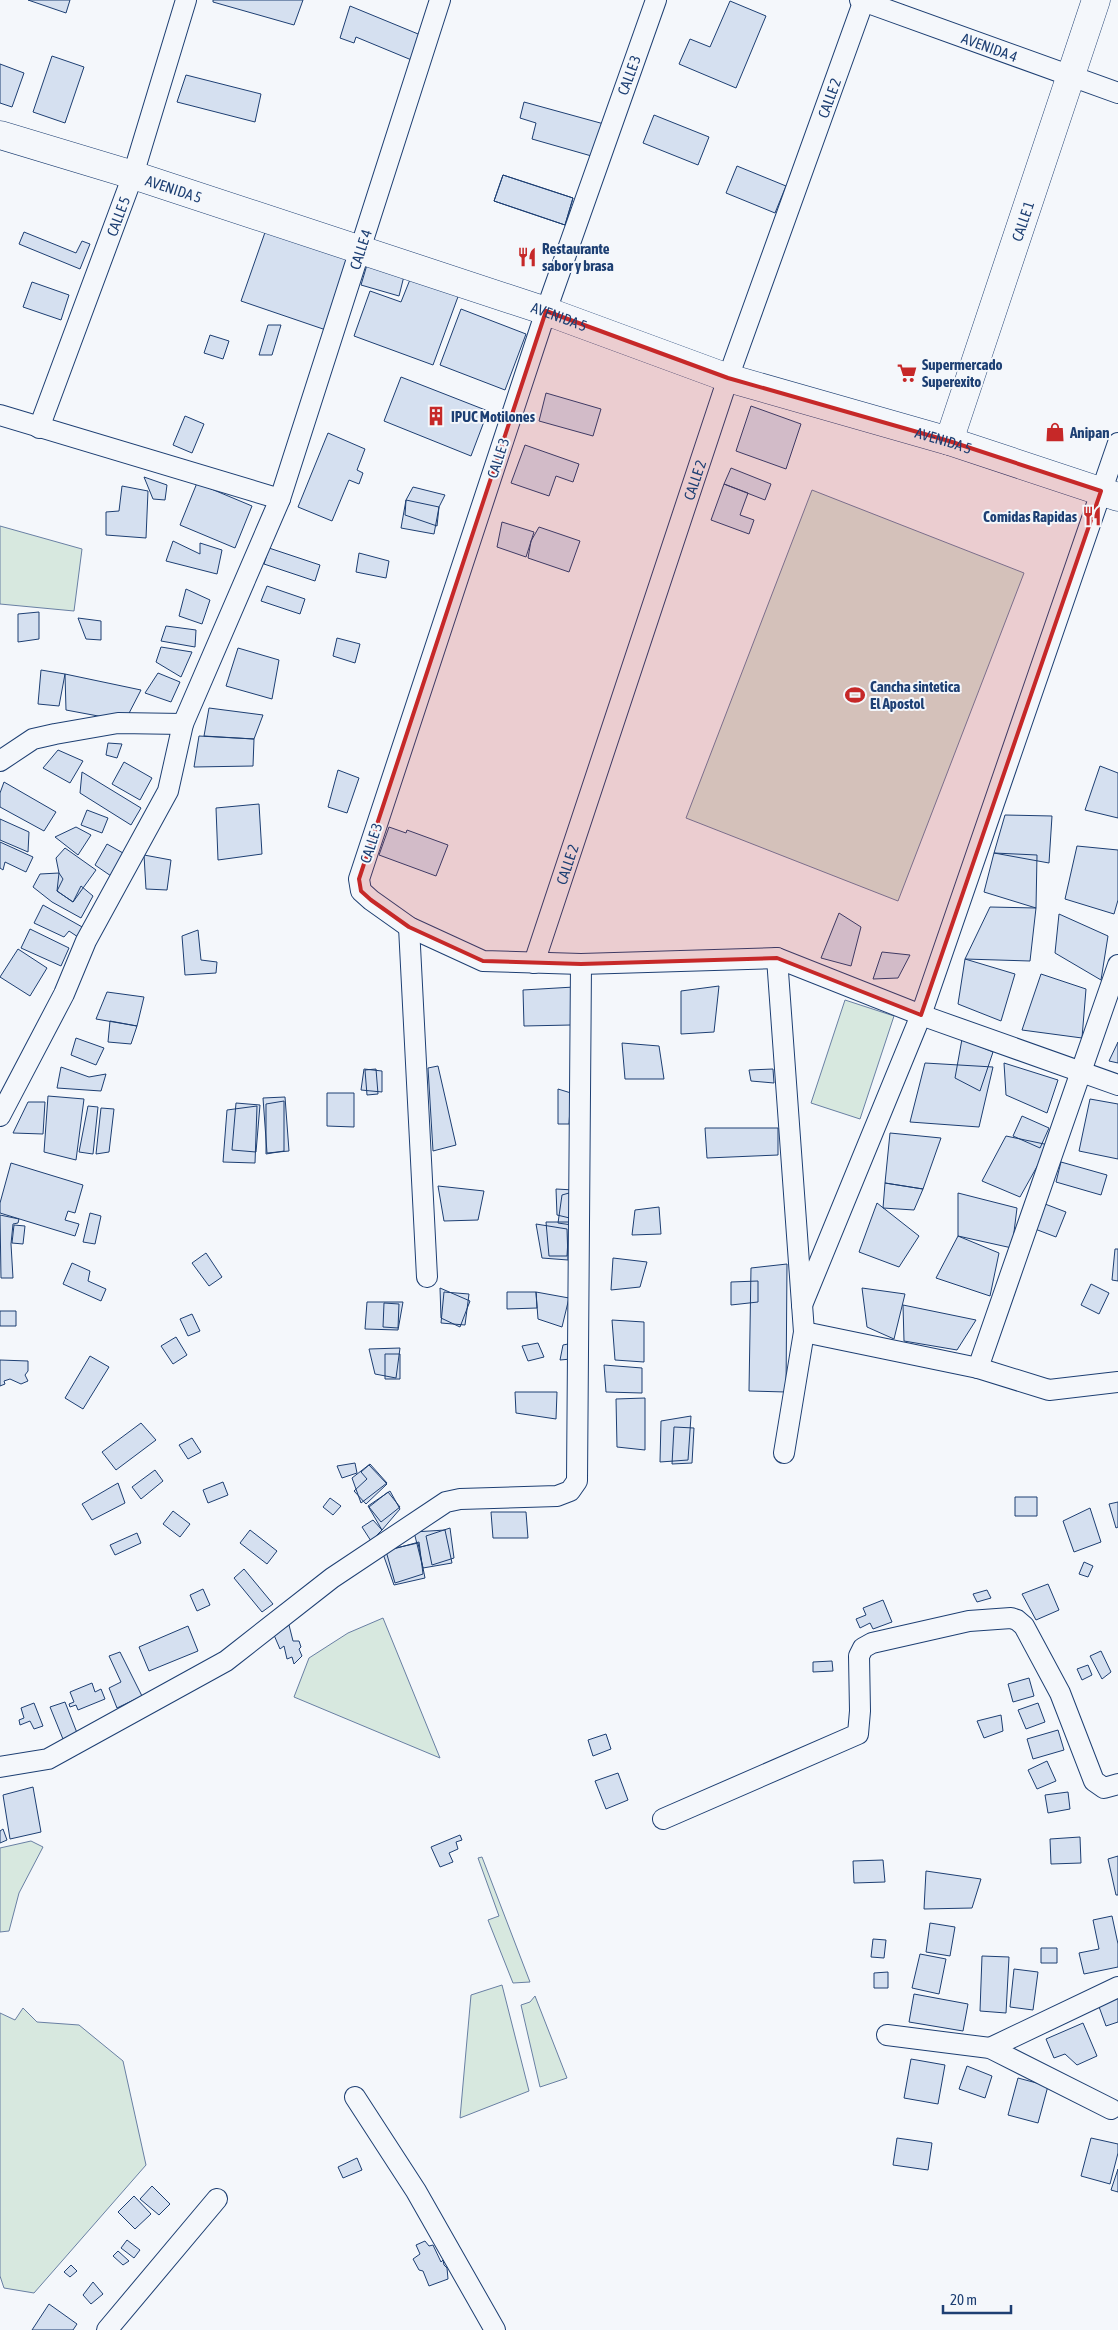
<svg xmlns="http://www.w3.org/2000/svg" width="1118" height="2330" viewBox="0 0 1118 2330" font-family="'Asap Condensed',sans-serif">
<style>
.green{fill:#d7e8df;stroke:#687fa3}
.building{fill:#d5e0f0;stroke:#1d3f73}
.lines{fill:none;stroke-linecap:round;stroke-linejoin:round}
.street-casing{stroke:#1d3f73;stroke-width:22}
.secondary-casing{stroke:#1d3f73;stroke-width:29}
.street{stroke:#f4f7fb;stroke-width:20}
.secondary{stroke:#f4f7fb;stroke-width:28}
.marked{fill:#c62828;fill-opacity:0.2;stroke:#c62828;stroke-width:4;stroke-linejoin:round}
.labels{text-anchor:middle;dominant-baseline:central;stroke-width:4;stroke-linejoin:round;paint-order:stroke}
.street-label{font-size:15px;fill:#1d3f73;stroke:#f4f7fb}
.poi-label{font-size:15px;font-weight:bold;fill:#1d3f73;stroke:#f4f7fb;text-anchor:start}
</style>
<rect width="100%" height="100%" fill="#f4f7fb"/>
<path class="green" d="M812 490 1024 573 898 901 686 818Z
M0 526 82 549 74 611 0 604Z
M845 1000 894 1016 860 1119 811 1103Z
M383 1618 440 1758 294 1697 309 1658 348 1633Z
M31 1841 43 1847 19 1893 9 1931 0 1932V1848Z
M482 1857 530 1982 513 1983 488 1920 499 1916 478 1858Z
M502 1985 529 2091 460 2118 471 1995Z
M535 1996 567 2078 540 2087 521 2005 530 2002Z
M23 2008 37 2022 79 2025 123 2061 146 2165 34 2293 4 2288 0 2276V2013L15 2020Z"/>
<path class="building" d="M28 0H70L66 13Z
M213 0H303L294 25 213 2Z
M730 1 766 16 736 88 679 64 690 39 710 47Z
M350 6 423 36 414 61 356 37 354 43 340 38Z
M52 56 84 67 65 123 33 112Z
M0 64 24 73 12 107 0 103Z
M186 75 261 94 255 122 177 102Z
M524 102 604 124 595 157 532 139 536 123 520 118Z
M654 115 709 137 698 165 643 143Z
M737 166 786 186 775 213 726 193Z
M503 175 573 198 565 225 494 201Z
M503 175 573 198 565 225 494 201Z
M269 221 350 250 326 330 241 301Z
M24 232 76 253 82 241 90 244 80 269 19 244Z
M369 258 406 268 399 296 361 285Z
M411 277 459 294 433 365 354 336 370 291 401 302Z
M32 282 69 295 61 320 23 307Z
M461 309 526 334 505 390 440 365Z
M268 325H281L272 355H259Z
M210 335 229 341 223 359 204 353Z
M401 377 488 411 471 456 384 421Z
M546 393 601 409 593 436 539 421Z
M751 406 801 424 786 469 736 451Z
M185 416 204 424 192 453 173 445Z
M328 433 365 449 357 470 363 473 359 484 349 480 332 521 298 507Z
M525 445 579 464 573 482 556 476 549 496 511 483Z
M731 468 771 484 765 500 724 484Z
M144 477 167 485 165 500 153 499Z
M197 483 252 506 235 548 180 525Z
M724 484 748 493 740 515 754 520 749 534 711 520Z
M122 486 148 491 146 538 106 535V512L119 511Z
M413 487 445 495 439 507 437 526 405 515 406 500Z
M406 500 439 507 434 534 401 528Z
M502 522 534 532 526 557 497 547Z
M539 527 580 541 569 572 528 558 531 541Z
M173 541 200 554V543L222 550 217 574 166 561Z
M269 548 320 565 315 581 264 564Z
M359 553 389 561 386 578 356 572Z
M267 586 305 599 300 614 261 601Z
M186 589 210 600 202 624 179 616Z
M39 612V639L18 642V614Z
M78 618 101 621V640L86 639Z
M166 626 196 630 195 647 161 641Z
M337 638 360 644 355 663 333 656Z
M161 647 192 652 181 677 156 662Z
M238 648 279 660 272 699 226 686Z
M41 670 65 674 59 706 38 704Z
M158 673 180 682 171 702 145 693Z
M65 674 141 690 125 721 66 710Z
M209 708 263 715 254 739 204 736Z
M199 736 254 739 253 766 194 767Z
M108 743 122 744 117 758 106 755Z
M58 750 83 761 70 783 43 768Z
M124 762 152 778 140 800 112 784Z
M1100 766 1118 773V818L1085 810Z
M338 770 359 778 347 813 328 807Z
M82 772 141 808 131 825 80 793Z
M4 782 56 812 44 831 0 807V793Z
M259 804 262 854 218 860 216 808Z
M87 810 108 818 102 833 81 825Z
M1005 815 1052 816 1049 863 994 853Z
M0 819 29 832 28 852 0 840Z
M76 827 91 835 78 855 55 837Z
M389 827 406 833 407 830 448 845 436 876 379 855Z
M0 842 33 857 26 872 5 862 3 870 0 868Z
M107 844 123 853 111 876 95 865Z
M1077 846 1118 850V900L1114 914 1065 899Z
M65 848 96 870 73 902 57 891 59 873 56 858Z
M994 853 1037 855 1036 908 984 892Z
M144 855 171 860 167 890 146 889Z
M59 873 63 879 57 891 73 902 81 886 93 896 81 918 52 902 33 887 40 874Z
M43 905 84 928 78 937 69 931 64 937 34 923Z
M990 907 1036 908 1030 961 965 959Z
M839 913 861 927 851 966 821 958Z
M1059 914 1108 936 1101 980 1055 953Z
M30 929 69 948 61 966 21 948Z
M198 930 201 960 217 962 216 973 185 975 182 936Z
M18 949 47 968 30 996 0 977Z
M882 952 910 955 898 978 873 979Z
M965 959 1015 974 1001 1021 958 1004Z
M1041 974 1086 989 1082 1038 1022 1030Z
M719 986 714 1032 681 1034V991Z
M574 987 571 1025 524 1026 523 990Z
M107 992 144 997 137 1026 96 1019Z
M110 1021 137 1026 131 1044 108 1042Z
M76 1038 104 1048 96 1065 71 1055Z
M962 1039 993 1052 980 1091 955 1078Z
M1118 1042V1063L1109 1061Z
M622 1043 659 1046 664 1079H625Z
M925 1063 993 1067 979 1127 910 1122Z
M1004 1063 1058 1080 1047 1113 1006 1095Z
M438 1066 456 1145 433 1151 428 1068Z
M61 1067 89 1077 106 1074 101 1091 57 1088Z
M364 1069 382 1071V1092L361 1090Z
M376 1069 378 1094 367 1095 365 1070Z
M773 1069 774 1083 751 1081 749 1070Z
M558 1089 571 1093 569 1124H558Z
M327 1093H354V1127L327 1126Z
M48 1096 84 1099 76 1160 44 1152Z
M285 1097 289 1151 267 1153 263 1098Z
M1090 1099 1118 1104V1159L1079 1151Z
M284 1101V1151L266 1154V1104Z
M28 1102H45L43 1134 13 1133Z
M236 1103 260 1105 256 1152 232 1150Z
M88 1106 98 1107 93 1154 79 1152Z
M257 1106 255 1163 223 1162 227 1110Z
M101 1108 114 1109 109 1152 96 1154Z
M1022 1116 1049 1128 1040 1148 1013 1136Z
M705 1128H778V1155L707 1158Z
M890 1133 941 1138 923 1189 885 1183Z
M1006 1136 1049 1145 1020 1197 982 1181Z
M1061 1162 1107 1175 1101 1195 1056 1182Z
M11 1163 83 1185 75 1213 68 1211 65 1220 79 1224 75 1236 0 1213V1203Z
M885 1183 923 1189 914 1210 883 1208Z
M438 1186 484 1191 478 1220 444 1221Z
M556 1189 574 1190V1219L557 1215Z
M576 1191 572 1225 558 1223 562 1195Z
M958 1193 1017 1208 1012 1248 958 1236Z
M877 1203 919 1236 899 1267 859 1252Z
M1045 1204 1066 1212 1056 1237 1035 1229Z
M659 1207 661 1234 632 1235 635 1210Z
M90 1213 101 1216 95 1244 83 1242Z
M0 1215 19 1219 18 1223 13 1224 11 1244 13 1278H1Z
M546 1222H569L567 1256H549Z
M536 1224 567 1229 568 1260 542 1258Z
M14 1225 25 1226 23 1244 12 1243Z
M958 1236 999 1253 990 1296 936 1278Z
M1115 1249H1118V1281L1112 1280Z
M206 1253 222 1277 209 1286 192 1263Z
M613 1258 647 1262 640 1287 611 1290Z
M72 1263 90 1271 88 1281 106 1289 101 1301 63 1284Z
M787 1264 786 1392 749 1391 751 1268Z
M758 1281V1302L731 1305V1282Z
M1091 1284 1109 1293 1099 1314 1081 1305Z
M440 1288 470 1301 460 1327 441 1318Z
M862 1288 905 1294 894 1339 867 1327Z
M444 1292 469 1294 465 1325 441 1323Z
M507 1292H536L537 1308 507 1309Z
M536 1292 569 1298 562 1327 538 1319Z
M367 1302H403L398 1330 365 1329Z
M384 1303 399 1304 398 1328 383 1327Z
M903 1305 976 1320 957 1350 904 1341Z
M0 1311H16V1326H0Z
M192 1314 200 1331 188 1336 180 1319Z
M612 1320 644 1322V1362L615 1360Z
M176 1337 187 1355 173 1364 161 1346Z
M538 1343 544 1357 528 1361 522 1346Z
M573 1343 571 1359 560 1360 563 1345Z
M400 1348 396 1378 375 1374 369 1349Z
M385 1354H400V1379H385Z
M90 1356 109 1367 83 1409 65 1398Z
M0 1360 28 1361V1371L25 1375 28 1381 21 1384 10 1379 4 1381 5 1384 0 1386Z
M604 1365 642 1368V1393L606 1392Z
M515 1392H557L556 1419 516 1413Z
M645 1398V1450L617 1447 616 1399Z
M691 1416 688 1460 660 1462 661 1421Z
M141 1423 156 1440 116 1470 102 1452Z
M674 1427 694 1428 692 1463 672 1464Z
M192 1438 201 1452 188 1459 179 1445Z
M355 1463 357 1473 342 1478 337 1466Z
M370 1464 387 1483 361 1503 352 1478Z
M369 1465 387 1484 366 1504 354 1491 367 1479 361 1472Z
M155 1470 163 1481 141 1499 132 1487Z
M223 1482 228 1495 208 1503 203 1490Z
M118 1483 125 1503 92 1520 82 1504Z
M390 1491 400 1509 382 1530 368 1506Z
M388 1492 400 1507 381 1522 369 1507Z
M1015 1497H1037V1516H1015Z
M330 1498 341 1506 333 1515 323 1507Z
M1118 1502V1527L1116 1528 1109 1504Z
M1090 1508 1101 1542 1074 1552 1063 1521Z
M173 1511 190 1524 180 1537 163 1524Z
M491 1512H526L528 1538H493Z
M373 1520 382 1530 371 1541 362 1527Z
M450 1528 454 1558 432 1565 426 1536Z
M250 1530 277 1551 267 1564 240 1543Z
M445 1530 452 1563 423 1568 414 1532Z
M137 1533 141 1543 115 1555 110 1545Z
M419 1542 423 1574 395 1583 386 1551Z
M418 1543 425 1578 394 1585 382 1551Z
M1084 1562 1093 1566 1088 1577 1079 1574Z
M244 1569 273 1604 262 1612 234 1578Z
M1048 1584 1059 1610 1036 1620 1022 1594Z
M203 1589 210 1605 197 1611 190 1595Z
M987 1590 991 1598 977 1602 973 1594Z
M883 1600 892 1622 873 1629 870 1623 860 1628 856 1619 866 1615 863 1608Z
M289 1625 293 1641H299L301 1647 299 1649 302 1656 294 1664 292 1657 287 1659 284 1646 280 1649 274 1635Z
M188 1626 198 1651 149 1671 139 1647Z
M1101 1651 1111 1672 1102 1679 1090 1656Z
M120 1652 142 1696 117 1708 109 1688 121 1682 109 1656Z
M832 1661 833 1671 813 1672V1662Z
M1088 1665 1092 1675 1082 1680 1077 1669Z
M1029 1678 1034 1696 1013 1702 1008 1684Z
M92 1683 95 1692 101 1689 105 1699 78 1710 76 1705 70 1707 69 1704 74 1702 70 1692Z
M65 1702 79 1738 65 1744 50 1707Z
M34 1703 43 1726 34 1729 30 1721 20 1725 19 1720 24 1718 21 1708Z
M1038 1703 1045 1722 1026 1729 1018 1710Z
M1001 1715 1003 1731 984 1738 977 1721Z
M1058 1730 1064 1750 1033 1759 1027 1739Z
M606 1734 611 1749 593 1756 588 1740Z
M1047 1761 1056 1781 1037 1789 1028 1770Z
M618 1773 628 1800 606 1809 595 1781Z
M33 1787 41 1832 10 1839 3 1795Z
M1068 1792 1070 1809 1048 1813 1045 1795Z
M3 1829 7 1840 0 1843V1831Z
M460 1835 462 1840 456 1842 458 1849 449 1853 453 1862 440 1867 431 1847Z
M1080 1837 1081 1863 1051 1864 1050 1839Z
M1118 1856V1895H1116L1108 1859Z
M883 1860 885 1882 854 1883 853 1861Z
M926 1871 981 1879 972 1908 924 1909Z
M1112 1916 1118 1944V1967L1084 1974 1079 1953 1099 1949 1093 1920Z
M930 1923 955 1927 950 1956 926 1952Z
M873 1939 886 1940 884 1958 871 1957Z
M1041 1948H1057V1963H1041Z
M920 1954 946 1959 939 1994 912 1988Z
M982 1956 1009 1957 1006 2013 980 2011Z
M1014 1969 1038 1972 1033 2010 1010 2007Z
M888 1972V1988H874V1973Z
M914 1994 968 2004 963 2031 909 2022Z
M1118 1997V2022L1106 2026 1098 2004Z
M1083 2023 1097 2056 1077 2065 1065 2054 1054 2058 1046 2039Z
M911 2059 945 2065 938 2104 904 2098Z
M967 2066 992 2076 985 2098 959 2089Z
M1018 2078 1048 2086 1038 2123 1008 2115Z
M897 2138 932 2143 928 2170 893 2165Z
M1091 2138 1118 2144V2153L1110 2184 1081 2176Z
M357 2158 362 2170 343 2178 338 2167Z
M1118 2169V2192L1111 2190Z
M152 2186 170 2204 159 2215 140 2199Z
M134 2196 151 2214 135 2229 118 2212Z
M127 2240 140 2250 134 2258 121 2248Z
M425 2241 429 2246 433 2245 441 2262 443 2260 444 2265 447 2268 448 2279 429 2286 423 2271 419 2270 413 2259 420 2254 416 2245Z
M118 2251 129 2261 123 2265 113 2256Z
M71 2265 77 2271 70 2277 64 2272Z
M93 2282 103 2294 91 2304 83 2295Z
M49 2304 77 2324 73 2330H32Z"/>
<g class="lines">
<defs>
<g id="street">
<path d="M656 0 546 311 359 879 361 891 371 900 409 927 483 961 581 964 777 958 921 1015 1118 1085"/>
<path id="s1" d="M860 0 1118 93"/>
<path d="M0 415 280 499"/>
<path id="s2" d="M39 428 133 175 186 0"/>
<path d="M0 761 33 739 55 734 118 723 183 724"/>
<path d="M409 927 427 1277"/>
<path d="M777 958 804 1332 784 1453"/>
<path id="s3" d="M534 963 728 378 864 0"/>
<path id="s4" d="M0 1116 64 994 86 941 168 791 183 724 280 499 440 0"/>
<path d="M802 1305 921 1015 1118 443"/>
<path d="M804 1332 978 1368 1049 1390 1118 1382"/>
<path d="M978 1368 1118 965"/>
<path d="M0 1767 48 1759 226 1661 332 1578 446 1502 460 1499 557 1496 570 1491 577 1481 581 964"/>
<path d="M663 1819 858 1734 860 1711 859 1656 863 1648 872 1643 969 1621 1011 1618 1017 1620 1024 1626 1060 1693 1094 1781 1104 1788 1118 1784"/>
<path d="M887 2035 990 2048 1111 2109"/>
<path d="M990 2048 1118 1987"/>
<path d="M355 2097 416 2191 495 2330"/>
<path d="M107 2330 217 2199"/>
</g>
<g id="secondary">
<path id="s5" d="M0 135 133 175 546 311 728 378 949 441 1118 497"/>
<path id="s6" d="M949 441 1096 0"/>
</g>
</defs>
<use href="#street" class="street-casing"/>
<use href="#secondary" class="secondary-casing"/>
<use href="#street" class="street"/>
<use href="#secondary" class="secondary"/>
</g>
<path class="marked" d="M546 311 728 378 949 441 1101 491 921 1015 777 958 581 964 483 961 409 927 371 900 361 891 359 879Z"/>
<defs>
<symbol id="restaurant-bare" viewBox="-9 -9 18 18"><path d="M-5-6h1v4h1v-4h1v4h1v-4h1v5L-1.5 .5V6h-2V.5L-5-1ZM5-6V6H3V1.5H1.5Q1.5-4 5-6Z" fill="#c62828" stroke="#f4f7fb" stroke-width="2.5" paint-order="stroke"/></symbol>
<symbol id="supermarket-bare" viewBox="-9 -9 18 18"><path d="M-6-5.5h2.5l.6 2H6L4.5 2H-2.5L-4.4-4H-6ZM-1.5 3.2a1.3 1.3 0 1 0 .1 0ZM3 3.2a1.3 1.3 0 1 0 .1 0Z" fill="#c62828" stroke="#f4f7fb" stroke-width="2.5" paint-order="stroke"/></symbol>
<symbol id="building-bare" viewBox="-9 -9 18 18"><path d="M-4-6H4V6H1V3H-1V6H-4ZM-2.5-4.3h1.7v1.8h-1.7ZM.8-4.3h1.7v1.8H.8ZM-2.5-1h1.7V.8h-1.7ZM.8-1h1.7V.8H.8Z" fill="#c62828" stroke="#f4f7fb" stroke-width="2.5" paint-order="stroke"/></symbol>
<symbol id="shop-bare" viewBox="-9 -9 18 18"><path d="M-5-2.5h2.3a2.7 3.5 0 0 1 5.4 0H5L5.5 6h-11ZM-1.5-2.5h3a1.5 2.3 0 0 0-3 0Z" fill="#c62828" stroke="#f4f7fb" stroke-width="2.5" paint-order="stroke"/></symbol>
<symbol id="stadium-bare" viewBox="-9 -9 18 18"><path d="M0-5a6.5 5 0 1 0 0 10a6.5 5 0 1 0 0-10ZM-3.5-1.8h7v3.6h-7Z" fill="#c62828" stroke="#f4f7fb" stroke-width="2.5" paint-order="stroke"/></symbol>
</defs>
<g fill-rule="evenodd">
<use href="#restaurant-bare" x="513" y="243" width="28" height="28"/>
<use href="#supermarket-bare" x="893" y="359" width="28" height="28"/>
<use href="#building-bare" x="422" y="402" width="28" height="28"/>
<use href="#shop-bare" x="1041" y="418" width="28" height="28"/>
<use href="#restaurant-bare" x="1078" y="502" width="28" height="28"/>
<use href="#stadium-bare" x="841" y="681" width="28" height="28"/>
</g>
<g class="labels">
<g class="street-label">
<text stroke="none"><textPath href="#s1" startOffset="138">AVENIDA 4</textPath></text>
<text transform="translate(629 75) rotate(-70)">CALLE 3</text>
<text stroke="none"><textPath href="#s3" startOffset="914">CALLE 2</textPath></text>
<text stroke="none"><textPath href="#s5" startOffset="182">AVENIDA 5</textPath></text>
<text stroke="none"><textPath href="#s2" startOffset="226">CALLE 5</textPath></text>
<text stroke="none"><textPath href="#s6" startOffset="232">CALLE 1</textPath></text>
<text stroke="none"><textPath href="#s4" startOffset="942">CALLE 4</textPath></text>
<text stroke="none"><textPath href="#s5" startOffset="588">AVENIDA 5</textPath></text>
<text stroke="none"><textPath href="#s5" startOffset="992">AVENIDA 5</textPath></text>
<text transform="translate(498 458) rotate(-72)">CALLE 3</text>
<text stroke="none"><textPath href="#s3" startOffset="509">CALLE 2</textPath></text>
<text transform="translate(371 843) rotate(-72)">CALLE 3</text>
<text stroke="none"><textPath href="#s3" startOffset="104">CALLE 2</textPath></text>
</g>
<g class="poi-label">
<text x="542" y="248">Restaurante<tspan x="542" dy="17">sabor y brasa</tspan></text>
<text x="922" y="364">Supermercado<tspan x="922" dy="17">Superexito</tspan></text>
<text x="451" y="416">IPUC Motilones</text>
<text x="1070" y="432">Anipan</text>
<text x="1077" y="516" text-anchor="end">Comidas Rapidas</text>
<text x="870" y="686">Cancha sintetica<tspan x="870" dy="17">El Apostol</tspan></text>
</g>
</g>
<path d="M943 2305v8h68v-8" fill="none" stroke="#1d3f73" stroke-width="2.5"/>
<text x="950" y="2305" font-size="15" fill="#1d3f73" stroke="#f4f7fb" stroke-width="4" paint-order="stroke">20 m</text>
</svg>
